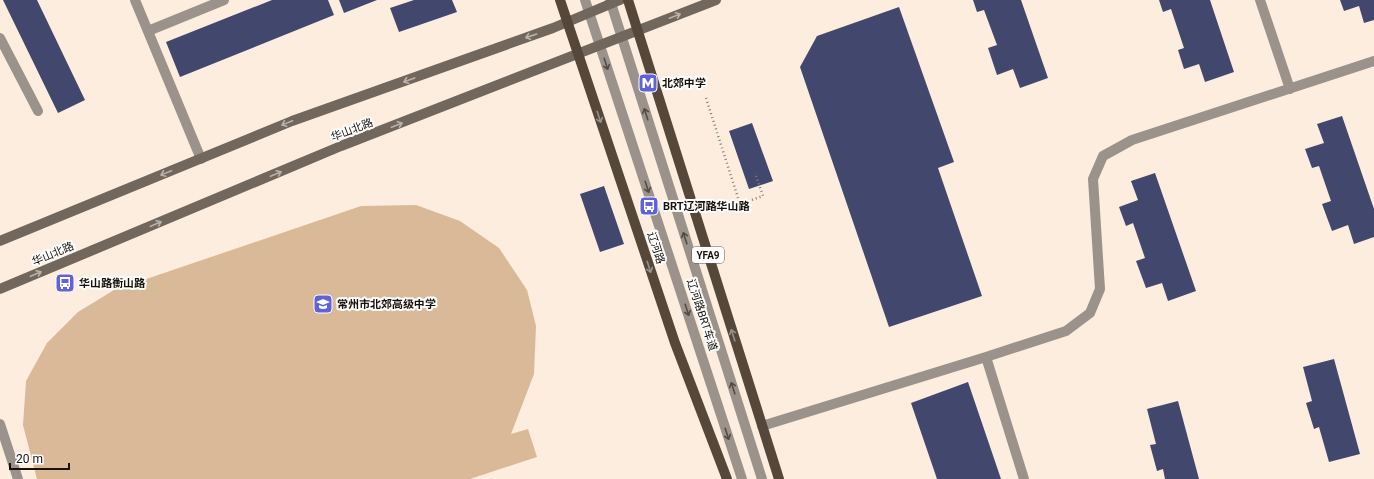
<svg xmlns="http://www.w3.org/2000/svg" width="1374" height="479" viewBox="0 0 1374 479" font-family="Roboto,'Noto Sans SC',sans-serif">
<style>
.green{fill:#d9b998}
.building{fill:#42476d}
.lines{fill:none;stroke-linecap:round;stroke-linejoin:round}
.path{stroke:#897f74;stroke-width:2.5;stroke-dasharray:1 3;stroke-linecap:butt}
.lane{stroke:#9b938b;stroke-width:10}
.secondary{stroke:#72675c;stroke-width:10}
.primary{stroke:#55483b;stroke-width:10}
.oneway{stroke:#b8b2ac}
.oneway2{stroke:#534c45}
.oneway3{stroke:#989089}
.labels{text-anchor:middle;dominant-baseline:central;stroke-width:4;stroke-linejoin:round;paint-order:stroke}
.shield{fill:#fdfdfd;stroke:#5d5854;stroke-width:1}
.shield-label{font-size:10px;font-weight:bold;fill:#18120b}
.poi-label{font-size:11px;font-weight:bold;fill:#18120b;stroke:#fdfdfd;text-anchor:start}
.street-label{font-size:11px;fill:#18120b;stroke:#fdfdfd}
</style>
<rect width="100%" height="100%" fill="#fcedde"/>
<path class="green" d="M416 205 460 221 499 248 527 290 536 326 534 374 511 434 528 429 537 457 470 479H37L23 425 26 381 47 343 78 312 114 290 361 206Z"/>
<path class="building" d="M3 0H37L85 100 58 113Z
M272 0H328L334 15 180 77 166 42Z
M339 0H377L344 13Z
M414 0H452L457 12 399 32 390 8Z
M973 0H1021L1048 78 1020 88 1013 69 997 75 988 48 997 45 984 10 977 12Z
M1159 0H1210L1234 72 1205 82 1199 64 1184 69 1178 50 1184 48 1171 9 1163 12Z
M1340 0H1374V20L1364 23 1359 6 1344 11Z
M899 7 954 162 938 168 982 296 889 327 800 67 817 36Z
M1342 116 1374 209V237L1354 244 1348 225 1332 231 1322 204 1331 201 1319 166 1312 168 1305 149 1324 143 1317 124Z
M752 123 773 181 749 189 729 131Z
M1155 173 1196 291 1168 301 1162 283 1146 288 1136 261 1145 258 1133 223 1126 226 1119 207 1138 200 1131 181Z
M604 186 624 244 600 252 580 194Z
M1334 359 1360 454 1329 462 1319 427 1314 429 1306 403 1312 401 1303 367Z
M968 382 1001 479H937L911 403Z
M1178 401 1199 479H1165L1163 469 1157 471 1150 445 1156 444 1147 409Z"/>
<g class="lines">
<path class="path" d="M706 98 740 204 763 196 756 176"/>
<path class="lane" d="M135 0 201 159
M585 0 742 479
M610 0 762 479
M1260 0 1290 89
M148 31 224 0
M0 38 38 111
M986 357 1024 479
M0 424 18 479
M762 426 986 357 1066 331 1090 313 1100 289 1093 179 1103 156 1132 140 1374 61"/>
<path class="secondary" d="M0 241 292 121 553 28 620 0
M0 289 341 146 716 0"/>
<path class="primary" d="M560 0 675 343 727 479
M628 0 779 479"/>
</g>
<defs><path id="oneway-shaft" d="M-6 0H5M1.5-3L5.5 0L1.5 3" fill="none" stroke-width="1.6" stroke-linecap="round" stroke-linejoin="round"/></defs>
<g class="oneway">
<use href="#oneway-shaft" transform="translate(675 16) rotate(-21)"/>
<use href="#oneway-shaft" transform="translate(531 36) rotate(161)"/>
<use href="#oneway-shaft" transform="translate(409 80) rotate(160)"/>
<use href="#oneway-shaft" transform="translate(287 123) rotate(158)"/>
<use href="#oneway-shaft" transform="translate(397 125) rotate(-21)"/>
<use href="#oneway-shaft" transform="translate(166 173) rotate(158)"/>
<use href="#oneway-shaft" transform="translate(276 174) rotate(-23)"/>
<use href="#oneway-shaft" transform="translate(156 224) rotate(-23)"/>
<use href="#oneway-shaft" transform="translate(36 274) rotate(-23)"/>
</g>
<g class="oneway2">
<use href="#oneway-shaft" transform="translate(606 64) rotate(72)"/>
<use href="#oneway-shaft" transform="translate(646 114) rotate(-108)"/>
<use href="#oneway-shaft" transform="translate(647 187) rotate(72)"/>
<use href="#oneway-shaft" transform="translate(685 238) rotate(-108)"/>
<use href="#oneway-shaft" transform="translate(687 310) rotate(72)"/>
<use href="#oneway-shaft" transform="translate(733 388) rotate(-108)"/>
<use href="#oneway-shaft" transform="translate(727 434) rotate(72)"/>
</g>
<g class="oneway3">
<use href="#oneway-shaft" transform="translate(599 117) rotate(72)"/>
<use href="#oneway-shaft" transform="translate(649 267) rotate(72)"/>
<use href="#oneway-shaft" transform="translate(733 335) rotate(-108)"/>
</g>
<defs>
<symbol id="metro-square" viewBox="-11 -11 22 22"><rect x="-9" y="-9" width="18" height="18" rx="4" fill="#5f62da" stroke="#fdfdfd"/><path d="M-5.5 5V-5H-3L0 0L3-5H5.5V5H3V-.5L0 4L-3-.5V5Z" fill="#fff"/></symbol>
<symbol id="bus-square" viewBox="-11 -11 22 22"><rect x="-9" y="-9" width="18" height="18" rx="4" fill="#5f62da" stroke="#fdfdfd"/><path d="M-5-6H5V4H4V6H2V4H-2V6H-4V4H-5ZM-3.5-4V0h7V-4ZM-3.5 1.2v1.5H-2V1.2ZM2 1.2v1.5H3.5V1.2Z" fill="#fff"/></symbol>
<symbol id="school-square" viewBox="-11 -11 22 22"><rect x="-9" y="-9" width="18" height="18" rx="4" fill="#5f62da" stroke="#fdfdfd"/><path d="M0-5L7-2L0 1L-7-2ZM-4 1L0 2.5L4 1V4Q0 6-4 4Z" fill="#fff"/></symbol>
</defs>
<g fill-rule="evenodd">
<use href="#metro-square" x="637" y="72" width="22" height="22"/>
<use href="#bus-square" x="638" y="195" width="22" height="22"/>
<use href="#bus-square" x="54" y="272" width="22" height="22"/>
<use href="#school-square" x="312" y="293" width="22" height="22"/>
</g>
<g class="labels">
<rect class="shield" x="692" y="247" width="32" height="16" rx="3"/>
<g class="shield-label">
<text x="708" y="255">YFA9</text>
</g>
<g class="poi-label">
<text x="662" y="83">北郊中学</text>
<text x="663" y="206">BRT辽河路华山路</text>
<text x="79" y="283">华山路衡山路</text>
<text x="337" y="304">常州市北郊高级中学</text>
</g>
<g class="street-label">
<text transform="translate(352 130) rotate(-21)">华山北路</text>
<text transform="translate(656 248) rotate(72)">辽河路</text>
<text transform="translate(53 254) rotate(-23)">华山北路</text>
<text transform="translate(702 315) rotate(72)">辽河路BRT车道</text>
</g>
</g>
<path d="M10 463v6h59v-6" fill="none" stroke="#18120b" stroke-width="2"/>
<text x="16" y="463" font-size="12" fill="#18120b" stroke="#fdfdfd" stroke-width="3" paint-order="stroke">20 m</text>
</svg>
